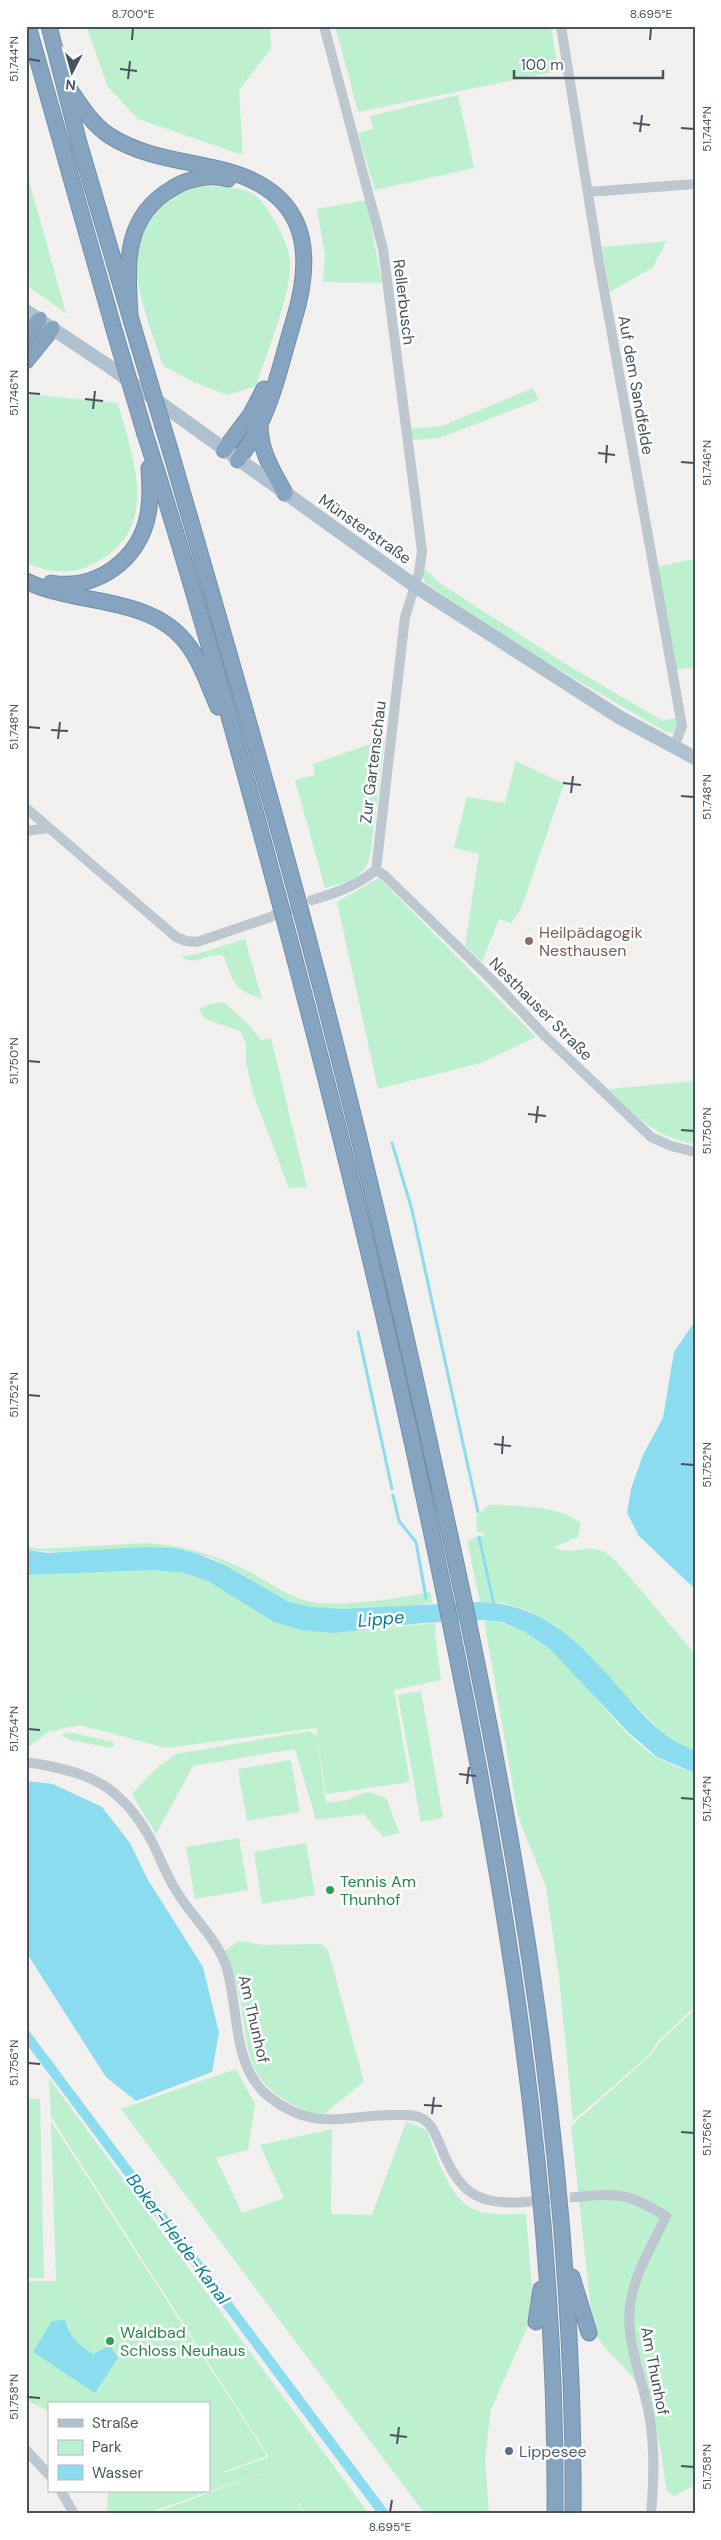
<svg xmlns="http://www.w3.org/2000/svg" width="721" height="2540" viewBox="0 0 721 2540" font-family="'DM Sans',sans-serif">
<style>
.green{fill:#bdf0cf}
.water{fill:#8adcee}
.lines{fill:none;stroke-linecap:round;stroke-linejoin:round}
.stream{stroke:#8adcee;stroke-width:3}
.canal{stroke:#8adcee;stroke-width:10}
.minor-tunnel{stroke:#c7c8ca;stroke-width:10;stroke-dasharray:10 5;stroke-linecap:butt}
.highway-casing{stroke:#718fab;stroke-width:17}
.minor{stroke:#bdc7cf;stroke-width:10}
.major{stroke:#afc0cf;stroke-width:14}
.highway{stroke:#86a4bf;stroke-width:15}
.highway-bridge-casing{stroke:#718fab;stroke-width:17;stroke-linecap:butt}
.highway-bridge{stroke:#86a4bf;stroke-width:15}
.ticks{fill:none;stroke:#47535d;stroke-width:2}
.education-dot{fill:#8d6e63;stroke:#fff;stroke-width:2}
.leisure-dot{fill:#2e9e5b;stroke:#fff;stroke-width:2}
.service-dot{fill:#5c6f8a;stroke:#fff;stroke-width:2}
.labels{text-anchor:middle;dominant-baseline:central;stroke-width:5;stroke-linejoin:round;paint-order:stroke}
.street-label{font-size:16px;fill:#47535d;stroke:#fff}
.education-label{font-size:16px;fill:#785e54;stroke:#fff;text-anchor:start}
.leisure-label{font-size:16px;fill:#27864d;stroke:#fff;text-anchor:start}
.service-label{font-size:16px;fill:#4e5e75;stroke:#fff;text-anchor:start}
.water-label{font-size:18px;font-style:italic;fill:#0b7d96;stroke:#fff}
.neatline{fill:none;stroke:#47535d;stroke-width:2}
.ticks-label{font-size:12px;text-anchor:middle;fill:#47535d}
</style>
<rect width="100%" height="100%" fill="#f2efef"/>
<path class="green" d="M89 26H270L271 49 239 90 243 155 138 119 108 87 87 29Z
M335 26H551L558 71 358 112Z
M458 95 474 168 375 190 358 133 373 129 370 116Z
M26 170 66 313 26 285Z
M199 186C213 186 242 186 255 195 269 206 289 243 290 261 291 297 267 351 256 386L227 395 194 382 163 366C155 341 135 289 136 265 137 226 163 198 199 186Z
M366 200 382 283 323 282 325 255 317 209Z
M667 241 652 268 610 292 602 247Z
M533 388 539 400 439 438 412 440 410 429 442 426Z
M26 394 118 403C134 463 163 532 89 566 70 575 44 572 26 562Z
M695 559V667L675 670 655 567Z
M425 569 441 584 564 663 663 721 676 718 677 728 672 733 666 732 534 655 425 583 423 575Z
M385 739 370 857C361 882 348 881 325 888L295 780 315 775 313 764Z
M516 761 564 784 521 909 511 923 499 919 482 962 465 946 479 854 454 848 467 797 505 803Z
M379 878 536 1037 481 1063 378 1089 337 902Z
M245 939 262 999C234 990 233 982 224 956 209 950 196 969 181 956L194 955Z
M224 1002 248 1024 261 1040 271 1038 307 1187 289 1188 253 1093 246 1062V1044L240 1031 205 1019 199 1009 207 1005Z
M695 1081V1144C651 1135 639 1118 608 1089Z
M489 1505C515 1506 563 1505 581 1524L578 1537 554 1547C570 1557 586 1544 602 1551 607 1553 612 1557 616 1561L695 1654V1750L683 1746 663 1733 556 1626 529 1611 502 1603 480 1602 467 1540 484 1535 486 1538 484 1533 477 1532 476 1516Z
M145 1543C182 1545 214 1554 248 1571 264 1579 280 1591 298 1598 328 1611 398 1598 431 1592L432 1603C399 1609 319 1614 288 1601 256 1588 229 1559 193 1553 137 1543 82 1556 26 1550V1546L38 1549Z
M153 1570 184 1573 208 1581 335 1633 436 1623 435 1633 441 1680 394 1690 410 1782 326 1794 316 1728 166 1748 80 1725 48 1732 26 1749V1575Z
M484 1620C565 1628 595 1717 656 1757 667 1764 682 1768 695 1773V2007L660 2039 649 2055 573 2121 559 1977 546 1887 518 1816Z
M421 1691 443 1818 421 1822 398 1695Z
M309 1731 317 1736 326 1803 348 1800 356 1795 370 1792 387 1799 399 1833 383 1837 364 1814 316 1820 295 1749 193 1766 156 1834 132 1794 158 1767 176 1754Z
M69 1732 113 1742 114 1746 111 1748 70 1740 61 1735Z
M291 1760 300 1812 247 1821 238 1769Z
M239 1838 248 1890 195 1899 186 1847Z
M306 1843 315 1895 262 1904 254 1852Z
M239 1941 264 1945 321 1944 328 1950 364 2082 321 2116C216 2082 264 2025 223 1952Z
M695 2009V2485L674 2496 667 2491C661 2454 658 2415 637 2383 623 2363 603 2351 593 2329L571 2126 650 2056 661 2041Z
M236 2069 255 2104 248 2150 216 2158 242 2213 284 2198 260 2145 332 2129 331 2214 372 2215 406 2122 427 2130C435 2153 449 2198 473 2209 489 2216 509 2214 526 2214L534 2312 491 2409 485 2459 489 2514H425L121 2109Z
M49 2078 369 2514H306L280 2478 305 2514H152L273 2469 145 2514H107L108 2491H209V2404H49V2411L26 2400V2281H56L51 2121 267 2456 222 2472 224 2473 269 2457 51 2117Z
M26 2099H40L44 2278H26Z"/>
<path class="water" d="M695 1321V1589L639 1536 627 1513 631 1489 643 1455 663 1418 674 1352Z
M145 1547 173 1548 195 1553 225 1565 289 1602 311 1607 344 1609 480 1602C550 1604 586 1650 629 1699 647 1720 667 1741 695 1750V1773L657 1757 628 1732 550 1649 525 1632 502 1622 484 1620 422 1623 335 1633 301 1630 274 1622 208 1581 184 1573 153 1570 26 1575V1550L48 1553Z
M26 1781 53 1784 102 1807 130 1843 148 1880 203 1967 219 2033 212 2072 136 2101 106 2077 26 1952Z
M65 2320C69 2337 79 2345 93 2354L110 2346 118 2358 95 2393 33 2352 52 2321Z"/>
<g class="lines">
<path class="stream" d="M392 1143 412 1210 478 1512
M358 1332 392 1489
M393 1495 399 1521 416 1542 426 1598
M479 1537 494 1605"/>
<path class="canal" d="M26 2035 384 2514"/>
<path class="minor-tunnel" d="M268 918 312 900
M525 2202 576 2197"/>
<defs>
<path id="highway" d="M28 26 115 333
M49 26 79 143 140 350
M64 81C78 101 90 123 110 136 143 157 182 160 219 169 305 189 317 247 293 323 283 356 275 393 260 424 255 437 246 448 238 460
M130 314C127 263 123 217 173 188 189 178 210 174 228 179
M26 337 39 320
M26 361 52 329
M260 425C260 451 272 470 285 493
M145 434C190 573 229 714 267 855 320 1051 370 1248 413 1446 489 1797 558 2153 555 2514
M224 450 251 414 264 389
M171 453C218 615 266 778 309 942 356 1119 398 1298 437 1477 513 1815 576 2166 573 2514
M26 581C81 608 159 593 194 654 204 670 210 689 218 707
M51 583C97 591 140 559 148 514 151 499 150 483 149 468
M572 2277 589 2333
M536 2322 541 2289"/>
</defs>
<use href="#highway" class="highway-casing"/>
<path class="minor" d="M561 26 598 256 682 726 674 747
M588 192 695 184
M26 808 176 937 186 941 197 942 268 918
M26 831 49 828
M376 870 384 875 493 981 546 1037 651 1137 671 1146 695 1152
M312 900C336 893 356 886 376 870L405 617 419 573 422 551 383 249 324 26
M26 1762C87 1771 121 1784 151 1840 159 1855 165 1872 174 1887 189 1915 218 1938 227 1969 239 2010 232 2066 268 2096 316 2134 345 2114 397 2115 406 2115 415 2114 423 2119 433 2125 436 2136 441 2147 458 2191 476 2206 525 2202
M576 2197C621 2193 626 2193 666 2216 654 2243 636 2270 631 2300 623 2339 644 2381 650 2419 655 2451 654 2481 651 2514
M26 2450 49 2475
M61 2491 74 2514"/>
<path class="major" d="M26 311 110 367 415 586 619 717 695 758"/>
<use href="#highway" class="highway"/>
<defs>
<path id="highway-bridge" d="M115 333 145 434
M140 350 171 453"/>
</defs>
<use href="#highway-bridge" class="highway-bridge-casing"/>
<use href="#highway-bridge" class="highway-bridge"/>
</g>
<path class="ticks" d="M132 40 133 28M650 40 651 28M28 59 40 61M120 69 137 71M128 79 130 61M633 123 650 125M681 128 694 129M640 132 642 115M28 393 40 394M85 399 103 401M93 409 95 391M598 453 615 455M681 462 694 463M606 463 607 445M28 727 40 728M51 730 68 731M58 739 60 722M563 783 581 785M571 793 573 776M681 796 694 797M28 1061 40 1062M528 1114 546 1116M536 1123 538 1106M681 1130 694 1131M28 1395 40 1396M494 1444 511 1446M502 1454 503 1436M681 1464 694 1465M28 1729 40 1730M459 1774 476 1776M467 1784 469 1767M681 1798 694 1799M28 2063 40 2064M424 2105 442 2106M432 2114 434 2097M681 2132 694 2133M28 2397 40 2398M390 2435 407 2437M397 2444 399 2427M681 2466 694 2467M390 2512 392 2500"/>
<circle class="education-dot" cx="529" cy="941" r="5"/>
<g class="leisure-dot">
<circle cx="330" cy="1890" r="5"/>
<circle cx="110" cy="2341" r="5"/>
</g>
<circle class="service-dot" cx="509" cy="2451" r="5"/>
<g class="labels">
<g class="street-label">
<text transform="translate(404 302) rotate(83)">Rellerbusch</text>
<text transform="translate(636 385) rotate(80)">Auf dem Sandfelde</text>
<text transform="translate(365 529) rotate(35)">Münsterstraße</text>
<text transform="translate(373 762) rotate(-83)">Zur Gartenschau</text>
<text transform="translate(541 1009) rotate(45)">Nesthauser Straße</text>
<text transform="translate(254 2019) rotate(77)">Am Thunhof</text>
<text transform="translate(655 2371) rotate(79)">Am Thunhof</text>
</g>
<g class="education-label">
<text x="539" y="932">Heilpädagogik<tspan x="539" dy="18">Nesthausen</tspan></text>
</g>
<g class="leisure-label">
<text x="340" y="1881">Tennis Am<tspan x="340" dy="18">Thunhof</tspan></text>
<text x="120" y="2332">Waldbad<tspan x="120" dy="18">Schloss Neuhaus</tspan></text>
</g>
<g class="service-label">
<text x="519" y="2451">Lippesee</text>
</g>
<g class="water-label">
<text transform="translate(381 1619) rotate(-5)">Lippe</text>
<text transform="translate(178 2239) rotate(53)">Boker-Heide-Kanal</text>
</g>
</g>
<rect width="721" height="2540" fill="none" stroke="#ffffff" stroke-width="55"/>
<rect x="48" y="2402" width="162" height="90" fill="#ffffff" stroke="#b5babe"/>
<rect x="58" y="2419" width="25" height="8" fill="#afc0cf" stroke="#b5babe"/>
<text x="92" y="2428" font-size="15" fill="#47535d">Straße</text>
<rect x="58" y="2440" width="25" height="15" fill="#bdf0cf" stroke="#b5babe"/>
<text x="92" y="2452" font-size="15" fill="#47535d">Park</text>
<rect x="58" y="2465" width="25" height="15" fill="#8adcee" stroke="#b5babe"/>
<text x="92" y="2478" font-size="15" fill="#47535d">Wasser</text>
<g transform="translate(72 72) rotate(186)" stroke="#ffffff" stroke-width="4" paint-order="stroke">
<path d="M0-4L9 19L0 12L-9 19Z" fill="#47535d"/>
<text y="-8" font-size="14" font-weight="bold" text-anchor="middle" fill="#47535d">N</text>
</g>
<path d="M514 70v8h149v-8" fill="none" stroke="#47535d" stroke-width="2.5"/>
<text x="521" y="70" font-size="15" fill="#47535d" stroke="#ffffff" stroke-width="4" paint-order="stroke">100 m</text>
<rect x="28" y="28" width="666" height="2484" class="neatline"/>
<g class="ticks-label">
<text x="133" y="18">8.700°E</text>
<text x="651" y="18">8.695°E</text>
<text transform="translate(14 59) rotate(-90)" y="4">51.744°N</text>
<text transform="translate(707 129) rotate(-90)" y="4">51.744°N</text>
<text transform="translate(14 393) rotate(-90)" y="4">51.746°N</text>
<text transform="translate(707 463) rotate(-90)" y="4">51.746°N</text>
<text transform="translate(14 727) rotate(-90)" y="4">51.748°N</text>
<text transform="translate(707 797) rotate(-90)" y="4">51.748°N</text>
<text transform="translate(14 1061) rotate(-90)" y="4">51.750°N</text>
<text transform="translate(707 1131) rotate(-90)" y="4">51.750°N</text>
<text transform="translate(14 1395) rotate(-90)" y="4">51.752°N</text>
<text transform="translate(707 1465) rotate(-90)" y="4">51.752°N</text>
<text transform="translate(14 1729) rotate(-90)" y="4">51.754°N</text>
<text transform="translate(707 1799) rotate(-90)" y="4">51.754°N</text>
<text transform="translate(14 2063) rotate(-90)" y="4">51.756°N</text>
<text transform="translate(707 2133) rotate(-90)" y="4">51.756°N</text>
<text transform="translate(14 2397) rotate(-90)" y="4">51.758°N</text>
<text transform="translate(707 2467) rotate(-90)" y="4">51.758°N</text>
<text x="390" y="2531">8.695°E</text>
</g>
</svg>
